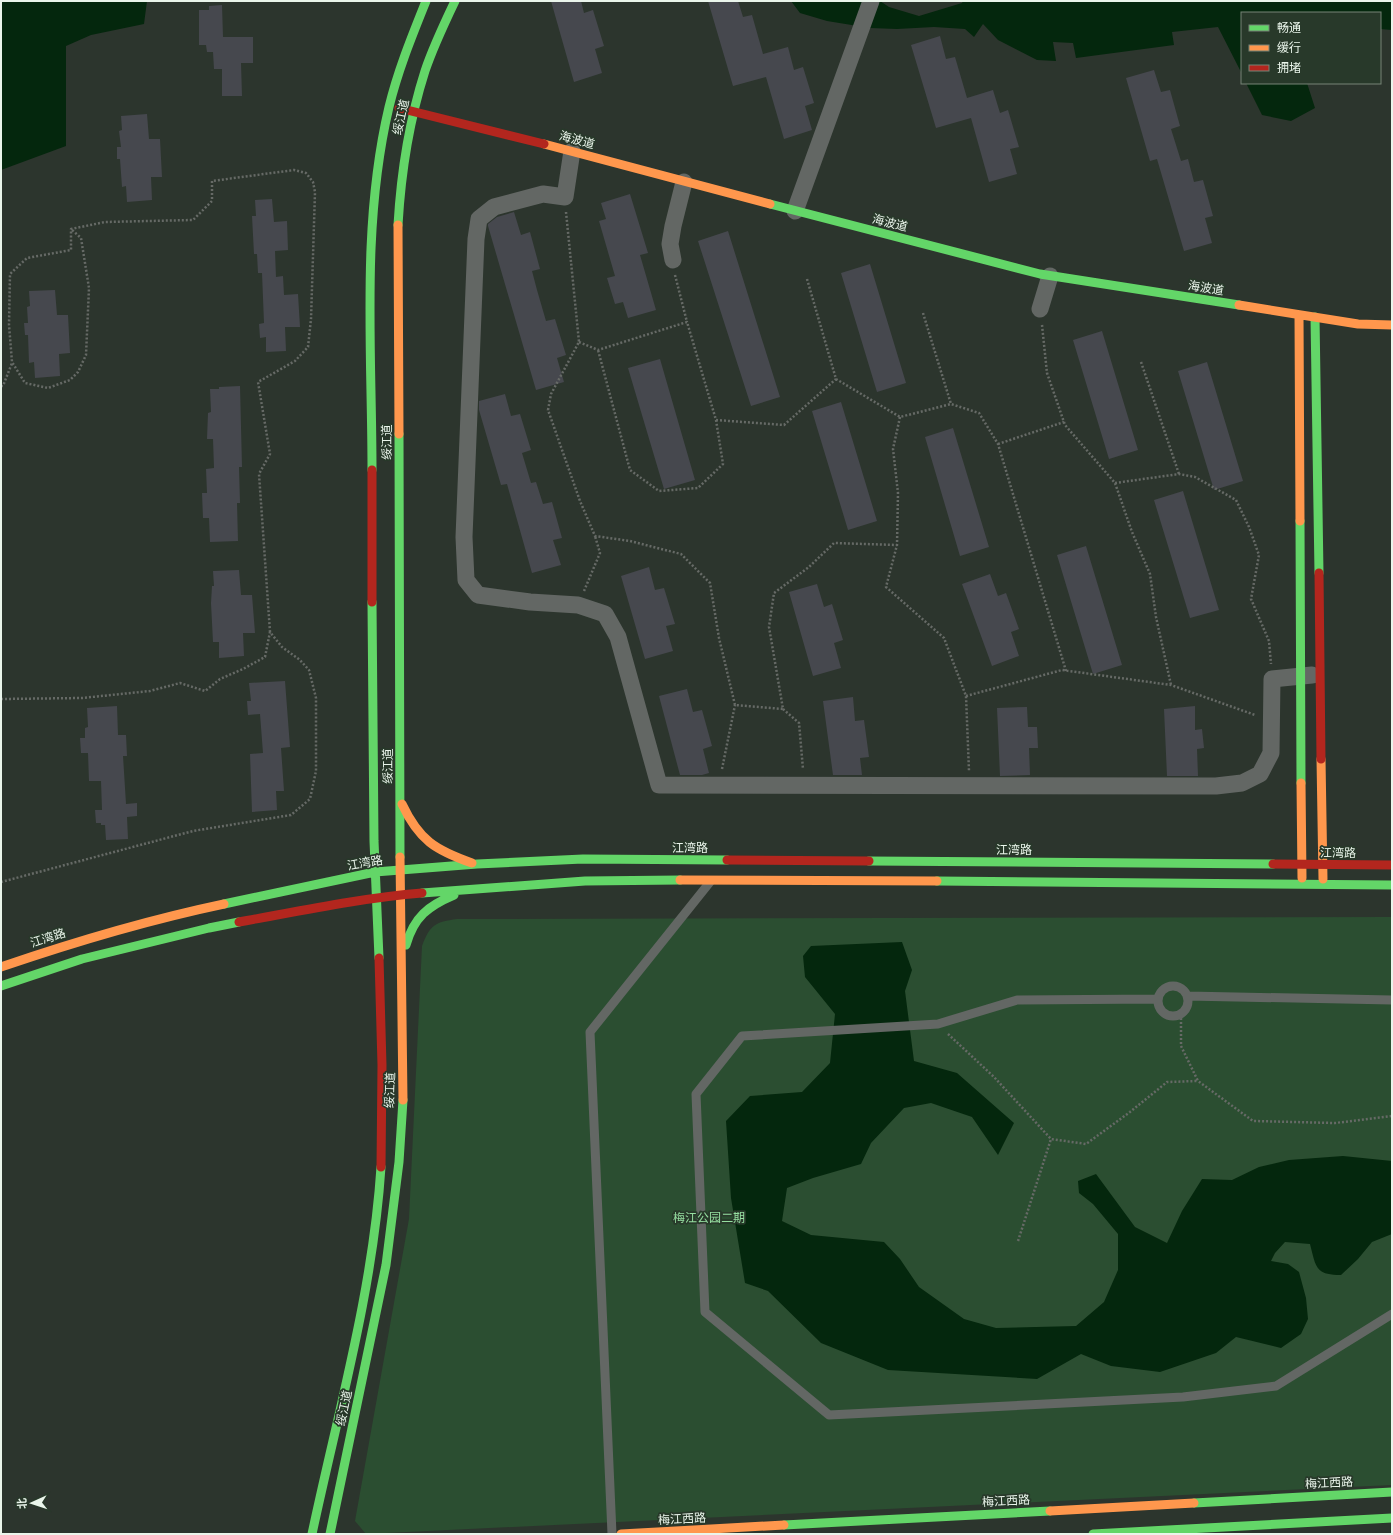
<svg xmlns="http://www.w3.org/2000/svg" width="1393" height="1535" viewBox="0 0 1393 1535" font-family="'Archivo Narrow','Noto Sans SC',sans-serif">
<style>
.green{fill:#2b4e31}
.water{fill:#04270d}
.building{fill:#46484e}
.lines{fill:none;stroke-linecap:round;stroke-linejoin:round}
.path{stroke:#666a66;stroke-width:2.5;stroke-dasharray:2 2;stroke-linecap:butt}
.lane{stroke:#636764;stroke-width:9}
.street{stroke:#636764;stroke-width:17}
.fast{stroke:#63d668;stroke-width:9}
.slow{stroke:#ff974d;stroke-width:9}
.jam{stroke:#b3261e;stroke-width:9}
.labels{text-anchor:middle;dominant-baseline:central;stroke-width:3.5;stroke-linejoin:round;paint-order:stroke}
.street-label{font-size:12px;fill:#eaf5eb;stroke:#28392a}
.park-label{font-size:12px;fill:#96dfa1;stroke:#28392a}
</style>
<rect width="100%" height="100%" fill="#2c352d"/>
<path class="green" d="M1392 917V1485L366 1534 355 1521 409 1219 422 946C430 925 435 922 457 919Z"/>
<path class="water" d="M1 1H147L144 24 91 35 66 46V146L1 170Z
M791 1H880L889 7 919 16 962 3 963 1H1392V30L1380 29V13H1242V74L1218 27 1172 32 1174 45 1076 58 1073 43 1053 42 1056 61 1037 60 998 40 983 24 974 37 965 29 934 27 897 29 870 28 827 21 800 13Z
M1246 83H1307L1315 108 1291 121 1262 115Z
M902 942 912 970 905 991 914 1061 957 1073 1014 1123 998 1155 972 1117 931 1103 904 1108 871 1143 861 1164 813 1178 787 1188 782 1221 811 1235 884 1242 900 1259 919 1287 964 1319 996 1328 1076 1326 1104 1302 1118 1270V1234L1093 1204 1079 1193 1078 1181 1096 1174 1135 1227 1167 1243 1182 1211 1202 1179 1232 1180 1259 1167 1289 1160 1343 1156 1392 1161V1234L1372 1242 1358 1259 1341 1275C1315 1275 1316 1267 1310 1244L1285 1242 1275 1253 1271 1261 1288 1264 1299 1272 1306 1298 1308 1319 1301 1334 1281 1348 1236 1337 1216 1353 1160 1372 1111 1366 1081 1354 1037 1379 888 1370 821 1343 768 1291 745 1283 731 1198 726 1121 750 1096 802 1092 830 1063 835 1014 805 977 803 956 811 946Z"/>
<path class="building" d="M551 1H581L584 13 593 10 604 46 595 49 602 73 574 82Z
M708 1H738L743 17 752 15 763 54 788 47 794 70 803 67 814 103 805 106 812 130 784 139 766 77 733 86Z
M222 5 223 37H253V63H241L242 96H222V69H214L213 52H207L206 45H199V10H209V6Z
M940 36 946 59 955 57 967 98 993 90 1000 113 1008 110 1019 147 1010 149 1017 174 989 182 971 118 936 128 911 45Z
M1154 70 1161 92 1170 90 1180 126 1171 129 1181 161 1188 159 1194 182 1203 180 1213 216 1205 218 1212 243 1184 251 1157 159 1150 161 1126 78Z
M147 114 149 139H160L162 177H151L152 200 127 202 126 186 122 187 120 159H117V147H121L119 131 122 130 121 116Z
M630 194 648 253 640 255 656 310 628 318 623 302 615 304 607 278 615 276 599 221 606 219 601 203Z
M272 199 274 222 287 221 288 250 275 251 276 277 283 276 284 295 298 294 300 327H285L286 351 266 352V337L260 338 259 324 264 323 262 273H258L257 254H254L252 216H256L255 200Z
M514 212 521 235 530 232 540 269 532 271 537 290 546 321 555 319 566 355 557 358 564 382 536 390 488 226V224L497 217Z
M728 231 780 397 751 406 698 241Z
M870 264 906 383 877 392 841 273Z
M55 290 57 315H68L70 353 59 354 60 376 35 378 34 362 29 363 28 335H25L24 323H28L27 307 30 306 29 291Z
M1102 331 1138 450 1109 459 1073 340Z
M660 359 695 480 664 489 628 368Z
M1207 362 1243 481 1214 490 1178 371Z
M240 386 242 467H239L240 503H237L238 541 210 542 209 518H203L202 493H207L206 469 214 468 213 439H207L208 413 211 412 210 389H219V387Z
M505 394 511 416 520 414 531 450 522 453 531 483 536 482 543 504 552 502 562 538 553 540 561 565 532 573 507 484 501 485 479 410V401Z
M841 402 877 521 848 530 812 411Z
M953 428 989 547 960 556 925 437Z
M1183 491 1219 610 1190 618 1154 500Z
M1086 546 1122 665 1093 674 1057 555Z
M649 567 655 590 664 588 675 624 666 626 673 651 645 659 621 576Z
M239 570 241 595H252L255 633H243L244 656 219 658V642H213L211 603 212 586H214L213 571Z
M990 574 998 596 1006 593 1019 629 1011 632 1019 656 992 666 962 584Z
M817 584 824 607 832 604 843 640 834 643 841 668 813 676 789 592Z
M285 681 290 747 281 748 284 791H276L277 810 252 812 250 754 263 753 260 714 248 715 247 701H251L249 683Z
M687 689 693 712 702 710 712 746 703 749 709 773 702 775H680L659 696Z
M853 697 855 721 864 720 869 757 860 758 862 775H833L823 701Z
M117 706 118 735H126L127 756H123L126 804 137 803V816L127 817 128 839 106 840 105 825H101V823H96L95 810H102L101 781H89L88 753H81L80 738H85V728L88 727 87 708Z
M1195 706V730L1202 729 1204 748 1197 749 1198 776H1167L1164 709Z
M1027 707 1028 727H1037L1038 748H1029L1030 775 1000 776 997 708Z"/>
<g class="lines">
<path class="path" d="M566 212 579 342 551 394 548 410 580 501 595 536 630 541 681 554 710 583 719 638 735 705 783 709 769 627 774 593 809 567 834 543 897 545
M675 275 687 322
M807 279 836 379 900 417 951 404 979 413 998 444 1066 671
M923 313 951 404
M1042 325 1047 373 1065 425 1115 483 1132 532 1150 574 1156 617 1171 685
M579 342 598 350 687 322 716 420 723 464 698 488 659 491 630 470 598 350
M1141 362 1179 474
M1 386H3L12 363
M900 417 893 449 898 493 897 545 886 587 944 638 966 696 969 771
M716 420 784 425 836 379
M998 444 1064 422
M1115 483 1179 474 1195 477 1236 500 1249 527 1259 555 1251 599 1269 641 1271 664
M584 591 600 553 595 536
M966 696 1062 670 1171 685 1255 715
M1 699 82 698 150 691 180 683 205 691 220 679 243 669 265 657 270 632
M783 709 799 723 803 769
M722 769 735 705
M1 882 193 831 291 815 310 799 316 771V698L309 670 300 660 282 647 270 632 259 474 270 454 258 382 295 361 308 347 311 319 315 192 313 182 306 173 294 170 212 181V201L193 220 105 222 71 229V250L27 258 10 274 9 325 12 362 25 383 48 388 70 380 78 372 86 355 89 288 81 238 71 229
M1181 1014V1046L1198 1081 1253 1121 1335 1123 1392 1116
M948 1034 994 1077 1051 1139 1086 1144 1130 1112 1167 1082 1198 1081
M1018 1241 1051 1139"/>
<path class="lane" d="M1158 1001a15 15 0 1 1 30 0a15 15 0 1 1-30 0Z
M1187 996 1392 1000
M1158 999 1017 1000 938 1024 742 1036 696 1094 705 1312 829 1415 1183 1397 1276 1386 1392 1314
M612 1534 590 1032 710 882"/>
<path class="street" d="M572 151 565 197 543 194 494 207 479 219 476 239 464 537 466 580 478 595 530 602 578 605 605 614 618 637 659 785 1216 786 1242 783 1260 774 1271 753 1272 679 1312 675
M795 211 871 1
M673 260 670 244 673 226 684 182
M1040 309 1050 276"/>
<path class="fast" d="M770 204 1040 274 1239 305
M398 225C401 173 409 121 425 71 433 47 444 24 455 1
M1315 317 1319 573
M399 434 400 857
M372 470C372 349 361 225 389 107 398 70 412 36 426 1
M1300 521 1301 783
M372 602 374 841 379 958
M869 861 1273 864
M937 881 1392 885
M422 893 585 881 680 880
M224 904 375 872 477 864 583 859 727 860
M406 945C414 917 428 906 454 895
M1 986 82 959 209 928 239 922
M1194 1503 1392 1492
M784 1525 1050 1511
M312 1534C338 1412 373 1291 381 1167
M330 1534 386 1265 399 1162 403 1100
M1093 1534 1392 1518"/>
<path class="slow" d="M544 144 770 204
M398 225 399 434
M1239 305 1358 324 1392 325
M1299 315 1300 521
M1321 759 1323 879
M1301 783 1302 878
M402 804C419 840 435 850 472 863
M400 857 403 1100
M680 880 937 881
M1 967C74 942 148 920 224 904
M1050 1511 1194 1503
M621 1534 784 1525"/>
<path class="jam" d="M399 108 544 144
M372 470V602
M1319 573 1321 759
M727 860 869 861
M1273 864 1392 865
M239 922C300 911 361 898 422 893
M379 958 382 1065 381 1167"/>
</g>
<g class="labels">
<g class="street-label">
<text transform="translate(401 117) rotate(-77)">绥江道</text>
<text transform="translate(577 140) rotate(15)">海波道</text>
<text transform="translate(890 223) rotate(14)">海波道</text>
<text transform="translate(1206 288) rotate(9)">海波道</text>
<text transform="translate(387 442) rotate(-90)">绥江道</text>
<text transform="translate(388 766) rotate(-90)">绥江道</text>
<text x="690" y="848">江湾路</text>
<text x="1014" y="850">江湾路</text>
<text transform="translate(1338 853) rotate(1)">江湾路</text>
<text transform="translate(365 863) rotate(-10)">江湾路</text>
<text transform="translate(48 938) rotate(-18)">江湾路</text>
<text transform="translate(390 1090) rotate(-88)">绥江道</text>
<text transform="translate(344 1408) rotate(-78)">绥江道</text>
<text transform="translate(1329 1483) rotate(-3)">梅江西路</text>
<text transform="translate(1006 1501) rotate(-3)">梅江西路</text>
<text transform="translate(682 1519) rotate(-3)">梅江西路</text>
</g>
<g class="park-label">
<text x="709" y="1218">梅江公园二期</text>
</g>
</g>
<rect width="1393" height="1535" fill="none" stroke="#eaf5eb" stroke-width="4"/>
<rect x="1241" y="12" width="140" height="72" fill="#28392a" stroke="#768477"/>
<rect x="1249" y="25" width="20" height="6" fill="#63d668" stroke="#768477"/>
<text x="1277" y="32" font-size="12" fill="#eaf5eb">畅通</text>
<rect x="1249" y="45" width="20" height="6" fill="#ff974d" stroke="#768477"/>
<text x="1277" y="52" font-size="12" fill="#eaf5eb">缓行</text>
<rect x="1249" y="65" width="20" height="6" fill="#b3261e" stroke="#768477"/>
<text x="1277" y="72" font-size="12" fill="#eaf5eb">拥堵</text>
<g transform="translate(32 1503) rotate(267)" stroke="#28392a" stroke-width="3" paint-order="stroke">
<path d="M0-3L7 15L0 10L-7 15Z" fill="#eaf5eb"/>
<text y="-6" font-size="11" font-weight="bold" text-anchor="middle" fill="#eaf5eb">北</text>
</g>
</svg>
